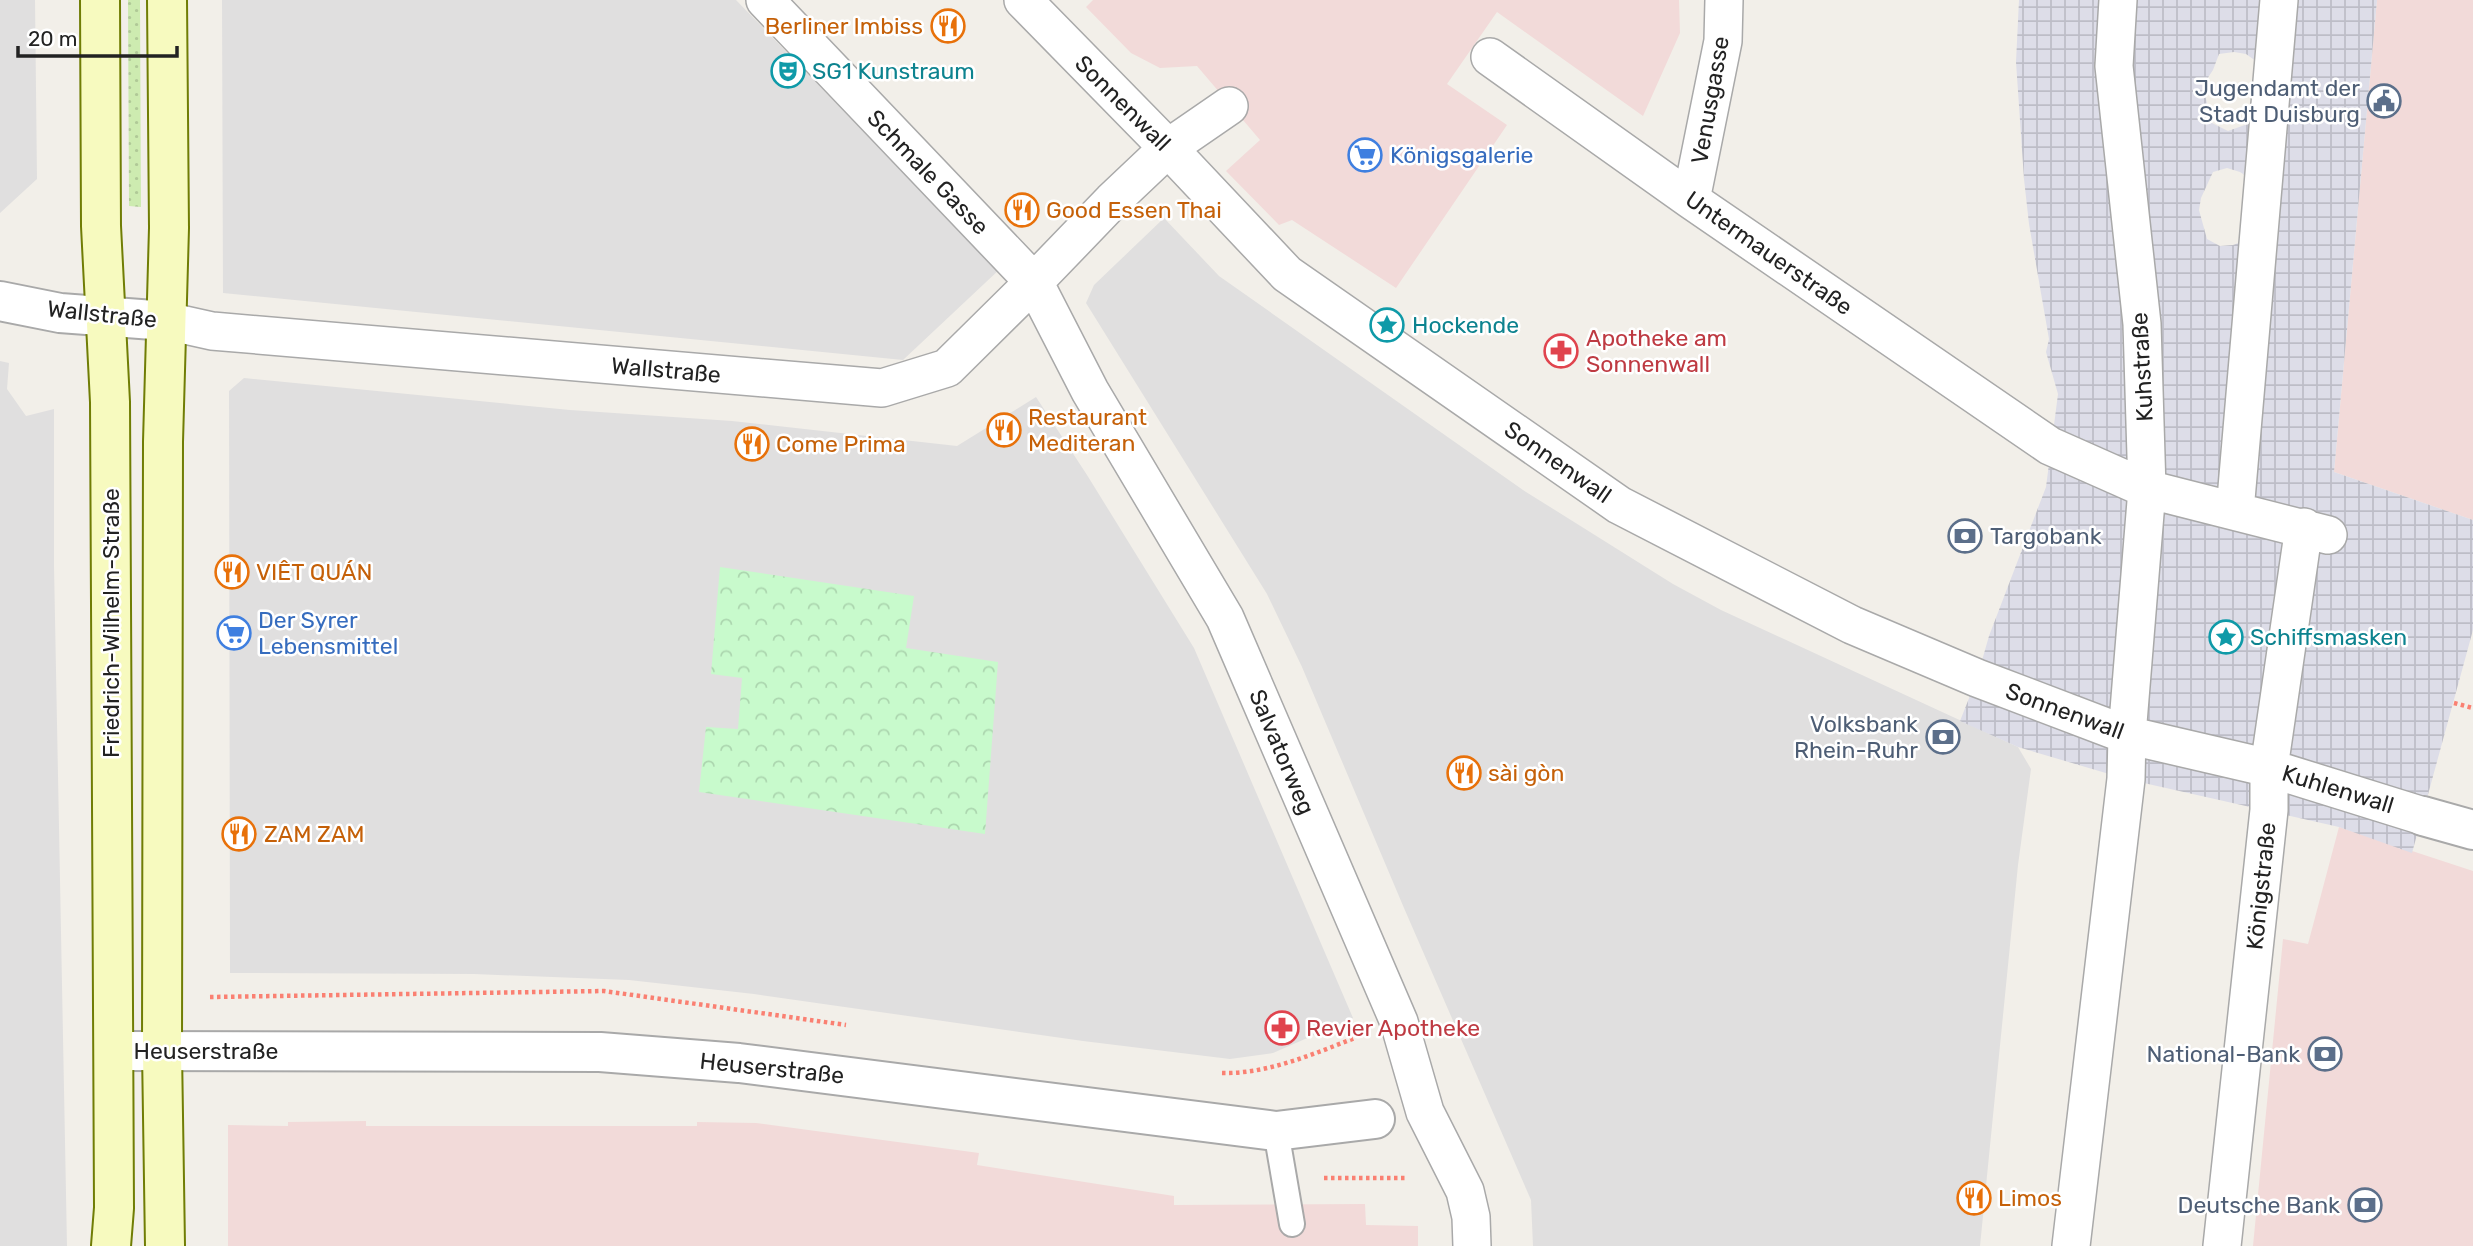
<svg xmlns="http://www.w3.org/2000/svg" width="2473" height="1246" viewBox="0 0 2473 1246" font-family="Rubik,sans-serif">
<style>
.residential{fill:#e0dfdf}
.commercial{fill:#f2dad9}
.grass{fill:url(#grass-dots)}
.park{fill:url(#park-crowns)}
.plaza{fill:url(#plaza-grid);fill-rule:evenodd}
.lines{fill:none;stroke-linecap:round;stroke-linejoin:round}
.service-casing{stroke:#a9a9a9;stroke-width:28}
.pedestrian-casing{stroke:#a9a9a9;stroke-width:40}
.minor-casing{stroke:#a9a9a9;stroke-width:42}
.secondary-casing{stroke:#707d05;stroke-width:42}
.path{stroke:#fa8072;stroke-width:4.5;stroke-dasharray:3.5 3.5;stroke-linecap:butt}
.service{stroke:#fff;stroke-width:24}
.pedestrian{stroke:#fff;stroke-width:37}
.minor{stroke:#fff;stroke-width:38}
.secondary{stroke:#f7fabf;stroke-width:38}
.labels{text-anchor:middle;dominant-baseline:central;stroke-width:5;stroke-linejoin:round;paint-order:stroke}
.food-label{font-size:23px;fill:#c56008;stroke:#fff;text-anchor:start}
.culture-label{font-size:23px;fill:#0d838f;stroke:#fff;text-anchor:start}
.service-label{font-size:23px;fill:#4e5e75;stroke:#fff;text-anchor:end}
.street-label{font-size:23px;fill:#222;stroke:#fff}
.shop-label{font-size:23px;fill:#366cbe;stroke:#fff;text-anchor:start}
.health-label{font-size:23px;fill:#be3a42;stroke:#fff;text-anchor:start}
</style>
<defs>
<pattern id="grass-dots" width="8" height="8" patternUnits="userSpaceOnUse" patternTransform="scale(1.75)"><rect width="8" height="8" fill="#cdebb0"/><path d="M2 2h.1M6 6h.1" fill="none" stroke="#b0c997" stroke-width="1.8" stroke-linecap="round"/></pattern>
<pattern id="park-crowns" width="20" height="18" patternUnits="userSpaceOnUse" patternTransform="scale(1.75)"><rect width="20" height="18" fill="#c8facc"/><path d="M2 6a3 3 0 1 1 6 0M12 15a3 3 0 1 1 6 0" fill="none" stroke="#acd6af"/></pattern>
<pattern id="plaza-grid" width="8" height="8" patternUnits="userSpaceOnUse" patternTransform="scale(1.75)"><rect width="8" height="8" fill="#dddde8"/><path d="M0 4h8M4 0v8" fill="none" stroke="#bdbdc7"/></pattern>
</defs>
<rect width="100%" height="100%" fill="#f2efe9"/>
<path class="residential" d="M0 0H35L37 179 0 213Z
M222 0H736L931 201 1001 268 903 360 223 293Z
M1164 218 1219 276 1523 490 1673 584 1721 610 2018 747 2031 769 2018 865 1980 1246H1533L1531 1200 1404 908 1302 667 1267 594 1086 303 1094 285Z
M0 361 9 363 7 389 26 416 54 409V566L67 1246H0Z
M244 378 570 410 732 421 957 446 1036 397 1087 475 1194 648 1353 1018 1273 1053 1230 1059 1083 1041 754 994 629 980 474 974 230 973 229 391Z"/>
<path class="commercial" d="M1093 0H1679L1680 33 1643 116 1497 12 1447 84 1507 125 1396 288 1292 220 1279 225 1226 171 1260 140 1197 66 1160 68 1131 53 1086 7Z
M2377 0H2473V520L2334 472Z
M2339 827 2473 871V1246H2253L2283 939 2308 944Z
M366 1121V1126H697V1122L756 1123 979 1153 977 1165 1174 1196V1205L1365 1204 1366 1225 1418 1226V1246H228V1125L288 1126V1122Z"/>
<path class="grass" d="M128 0H140L141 207 129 206Z"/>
<path class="park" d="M720 567 914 596 906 648 998 662 985 834 699 792 706 727 738 729 742 678 711 674Z"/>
<path class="plaza" d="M2019 0H2377L2334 472 2473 520V630L2412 853 2339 827 2126 779 2018 747 1960 721 1977 678 1989 636 2046 487 2058 394 2046 352 2049 339 2029 224 2024 179 2016 62ZM2234 52 2246 54 2274 74 2270 116 2228 131 2212 123 2205 95V82L2213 70 2219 54ZM2227 168 2240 172 2268 190 2265 233 2233 245 2220 246 2207 239 2199 210 2201 198 2213 172Z"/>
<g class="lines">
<defs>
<path id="service" d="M1276 1131 1292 1224"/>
<path id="pedestrian" d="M765 0 1034 282 1090 391 1225 618 1399 1022 1425 1112 1465 1191 1471 1217 1472 1246
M1023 0 1168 148 1287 274 1619 505 1852 625 1977 678 2127 735 2269 768 2423 816
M1490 57 1691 200 2050 446 2147 489 2328 535
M1691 200 1723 41 1724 0
M167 321 212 331 882 388 947 368 1034 282 1112 201 1168 148 1229 106
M2235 511 2279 0
M2071 1246 2126 779 2127 735 2147 489 2142 324 2114 66 2118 0
M2222 1246 2269 810V768L2304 527"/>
<path id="minor" d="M0 301 60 313 167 321
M2423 816 2473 830
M114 1051 600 1052 739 1063 1276 1131 1375 1119"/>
<path id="secondary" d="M100 0 101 226 110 402 114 1208 111 1246
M165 1246 162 1051 163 442 169 228 167 0"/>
</defs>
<use href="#service" class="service-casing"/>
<use href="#pedestrian" class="pedestrian-casing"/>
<use href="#minor" class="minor-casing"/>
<use href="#secondary" class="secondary-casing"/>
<path class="path" d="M2454 703 2473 708
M210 997 604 991 846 1025
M1222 1073C1268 1074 1313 1054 1355 1038
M1324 1178H1406"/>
<use href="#service" class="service"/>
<use href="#pedestrian" class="pedestrian"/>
<use href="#minor" class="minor"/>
<use href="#secondary" class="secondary"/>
</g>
<defs>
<symbol id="restaurant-ring" viewBox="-11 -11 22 22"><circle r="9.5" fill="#fff" stroke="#e8710a" stroke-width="1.5"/><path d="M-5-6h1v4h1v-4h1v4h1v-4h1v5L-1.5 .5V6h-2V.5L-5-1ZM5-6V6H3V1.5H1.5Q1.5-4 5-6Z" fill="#e8710a"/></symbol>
<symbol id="theatre-ring" viewBox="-11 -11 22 22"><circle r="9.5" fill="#fff" stroke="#0f9aa8" stroke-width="1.5"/><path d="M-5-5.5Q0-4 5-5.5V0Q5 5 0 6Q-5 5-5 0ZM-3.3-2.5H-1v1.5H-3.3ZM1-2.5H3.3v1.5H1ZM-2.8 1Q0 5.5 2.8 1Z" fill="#0f9aa8"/></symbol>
<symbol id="civic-ring" viewBox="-11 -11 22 22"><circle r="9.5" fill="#fff" stroke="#5c6f8a" stroke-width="1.5"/><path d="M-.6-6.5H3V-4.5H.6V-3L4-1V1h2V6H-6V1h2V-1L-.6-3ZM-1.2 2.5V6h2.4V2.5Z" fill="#5c6f8a"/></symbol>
<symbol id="supermarket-ring" viewBox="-11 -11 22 22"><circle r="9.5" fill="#fff" stroke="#3f7fe0" stroke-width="1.5"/><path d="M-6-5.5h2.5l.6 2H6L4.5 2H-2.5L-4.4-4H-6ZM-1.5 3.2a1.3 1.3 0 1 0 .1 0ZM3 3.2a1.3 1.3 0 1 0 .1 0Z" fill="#3f7fe0"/></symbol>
<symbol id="sight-ring" viewBox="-11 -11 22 22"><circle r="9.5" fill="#fff" stroke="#0f9aa8" stroke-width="1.5"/><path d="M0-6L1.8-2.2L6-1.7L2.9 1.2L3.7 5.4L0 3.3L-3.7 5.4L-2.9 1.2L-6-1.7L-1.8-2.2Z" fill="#0f9aa8"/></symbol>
<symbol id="pharmacy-ring" viewBox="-11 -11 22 22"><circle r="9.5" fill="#fff" stroke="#e0444e" stroke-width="1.5"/><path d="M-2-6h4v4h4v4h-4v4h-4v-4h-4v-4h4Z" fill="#e0444e"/></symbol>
<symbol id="bank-ring" viewBox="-11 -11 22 22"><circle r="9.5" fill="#fff" stroke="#5c6f8a" stroke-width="1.5"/><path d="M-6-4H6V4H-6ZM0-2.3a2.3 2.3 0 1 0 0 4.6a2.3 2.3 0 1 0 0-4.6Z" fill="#5c6f8a"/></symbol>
</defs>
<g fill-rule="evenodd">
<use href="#restaurant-ring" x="929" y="7" width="38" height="38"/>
<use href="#theatre-ring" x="769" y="52" width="38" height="38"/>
<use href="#civic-ring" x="2365" y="82" width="38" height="38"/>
<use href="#supermarket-ring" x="1346" y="136" width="38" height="38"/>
<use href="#restaurant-ring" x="1003" y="191" width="38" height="38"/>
<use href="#sight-ring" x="1368" y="306" width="38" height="38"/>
<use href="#pharmacy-ring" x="1542" y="332" width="38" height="38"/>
<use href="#restaurant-ring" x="985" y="411" width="38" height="38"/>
<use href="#restaurant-ring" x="733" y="425" width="38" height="38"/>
<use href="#bank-ring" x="1946" y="517" width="38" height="38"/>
<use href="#restaurant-ring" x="213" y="553" width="38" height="38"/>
<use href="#supermarket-ring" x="215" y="614" width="38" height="38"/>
<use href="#sight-ring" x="2207" y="618" width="38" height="38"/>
<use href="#bank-ring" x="1924" y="718" width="38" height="38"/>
<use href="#restaurant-ring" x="1445" y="754" width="38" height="38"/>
<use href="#restaurant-ring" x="220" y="815" width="38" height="38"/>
<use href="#pharmacy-ring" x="1263" y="1009" width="38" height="38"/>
<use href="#bank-ring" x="2306" y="1035" width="38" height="38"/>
<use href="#restaurant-ring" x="1955" y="1179" width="38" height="38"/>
<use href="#bank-ring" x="2346" y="1186" width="38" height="38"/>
</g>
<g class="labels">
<g class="food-label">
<text x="923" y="26" text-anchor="end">Berliner Imbiss</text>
<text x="1046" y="210">Good Essen Thai</text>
<text x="1028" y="417">Restaurant<tspan x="1028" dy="26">Mediteran</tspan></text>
<text x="776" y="444">Come Prima</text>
<text x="256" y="572">VIÊT QUÁN</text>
<text x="1488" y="773">sài gòn</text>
<text x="264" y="834">ZAM ZAM</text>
<text x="1998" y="1198">Limos</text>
</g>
<g class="culture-label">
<text x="812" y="71">SG1 Kunstraum</text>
<text x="1412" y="325">Hockende</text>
<text x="2250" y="637">Schiffsmasken</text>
</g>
<g class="service-label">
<text x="2360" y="88">Jugendamt der<tspan x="2360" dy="26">Stadt Duisburg</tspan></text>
<text x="1990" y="536" text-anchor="start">Targobank</text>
<text x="1918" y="724">Volksbank<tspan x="1918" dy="26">Rhein-Ruhr</tspan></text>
<text x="2300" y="1054">National-Bank</text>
<text x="2340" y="1205">Deutsche Bank</text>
</g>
<g class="street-label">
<text transform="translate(1710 100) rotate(-80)">Venusgasse</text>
<text transform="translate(1123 103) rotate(45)">Sonnenwall</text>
<text transform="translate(928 172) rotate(46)">Schmale Gasse</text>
<text transform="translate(1769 253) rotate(35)">Untermauerstraße</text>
<text transform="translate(102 314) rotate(6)">Wallstraße</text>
<text transform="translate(2142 367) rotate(-93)">Kuhstraße</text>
<text transform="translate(666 370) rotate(5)">Wallstraße</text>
<text transform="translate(1558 462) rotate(35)">Sonnenwall</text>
<text transform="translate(111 623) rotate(-90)">Friedrich-Wilhelm-Straße</text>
<text transform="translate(2065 711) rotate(20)">Sonnenwall</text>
<text transform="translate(1282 752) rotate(67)">Salvatorweg</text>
<text transform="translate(2338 789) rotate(17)">Kuhlenwall</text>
<text transform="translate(2261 886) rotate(-84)">Königstraße</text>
<text x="206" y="1051">Heuserstraße</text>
<text transform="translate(772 1068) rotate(6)">Heuserstraße</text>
</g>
<g class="shop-label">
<text x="1390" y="155">Königsgalerie</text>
<text x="258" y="620">Der Syrer<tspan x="258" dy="26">Lebensmittel</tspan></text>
</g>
<g class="health-label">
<text x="1586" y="338">Apotheke am<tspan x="1586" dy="26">Sonnenwall</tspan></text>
<text x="1306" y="1028">Revier Apotheke</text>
</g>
</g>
<path d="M18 46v10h159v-10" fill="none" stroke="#222222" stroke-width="3.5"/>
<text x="28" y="46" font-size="21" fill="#222222" stroke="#ffffff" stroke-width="5" paint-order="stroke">20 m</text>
</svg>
